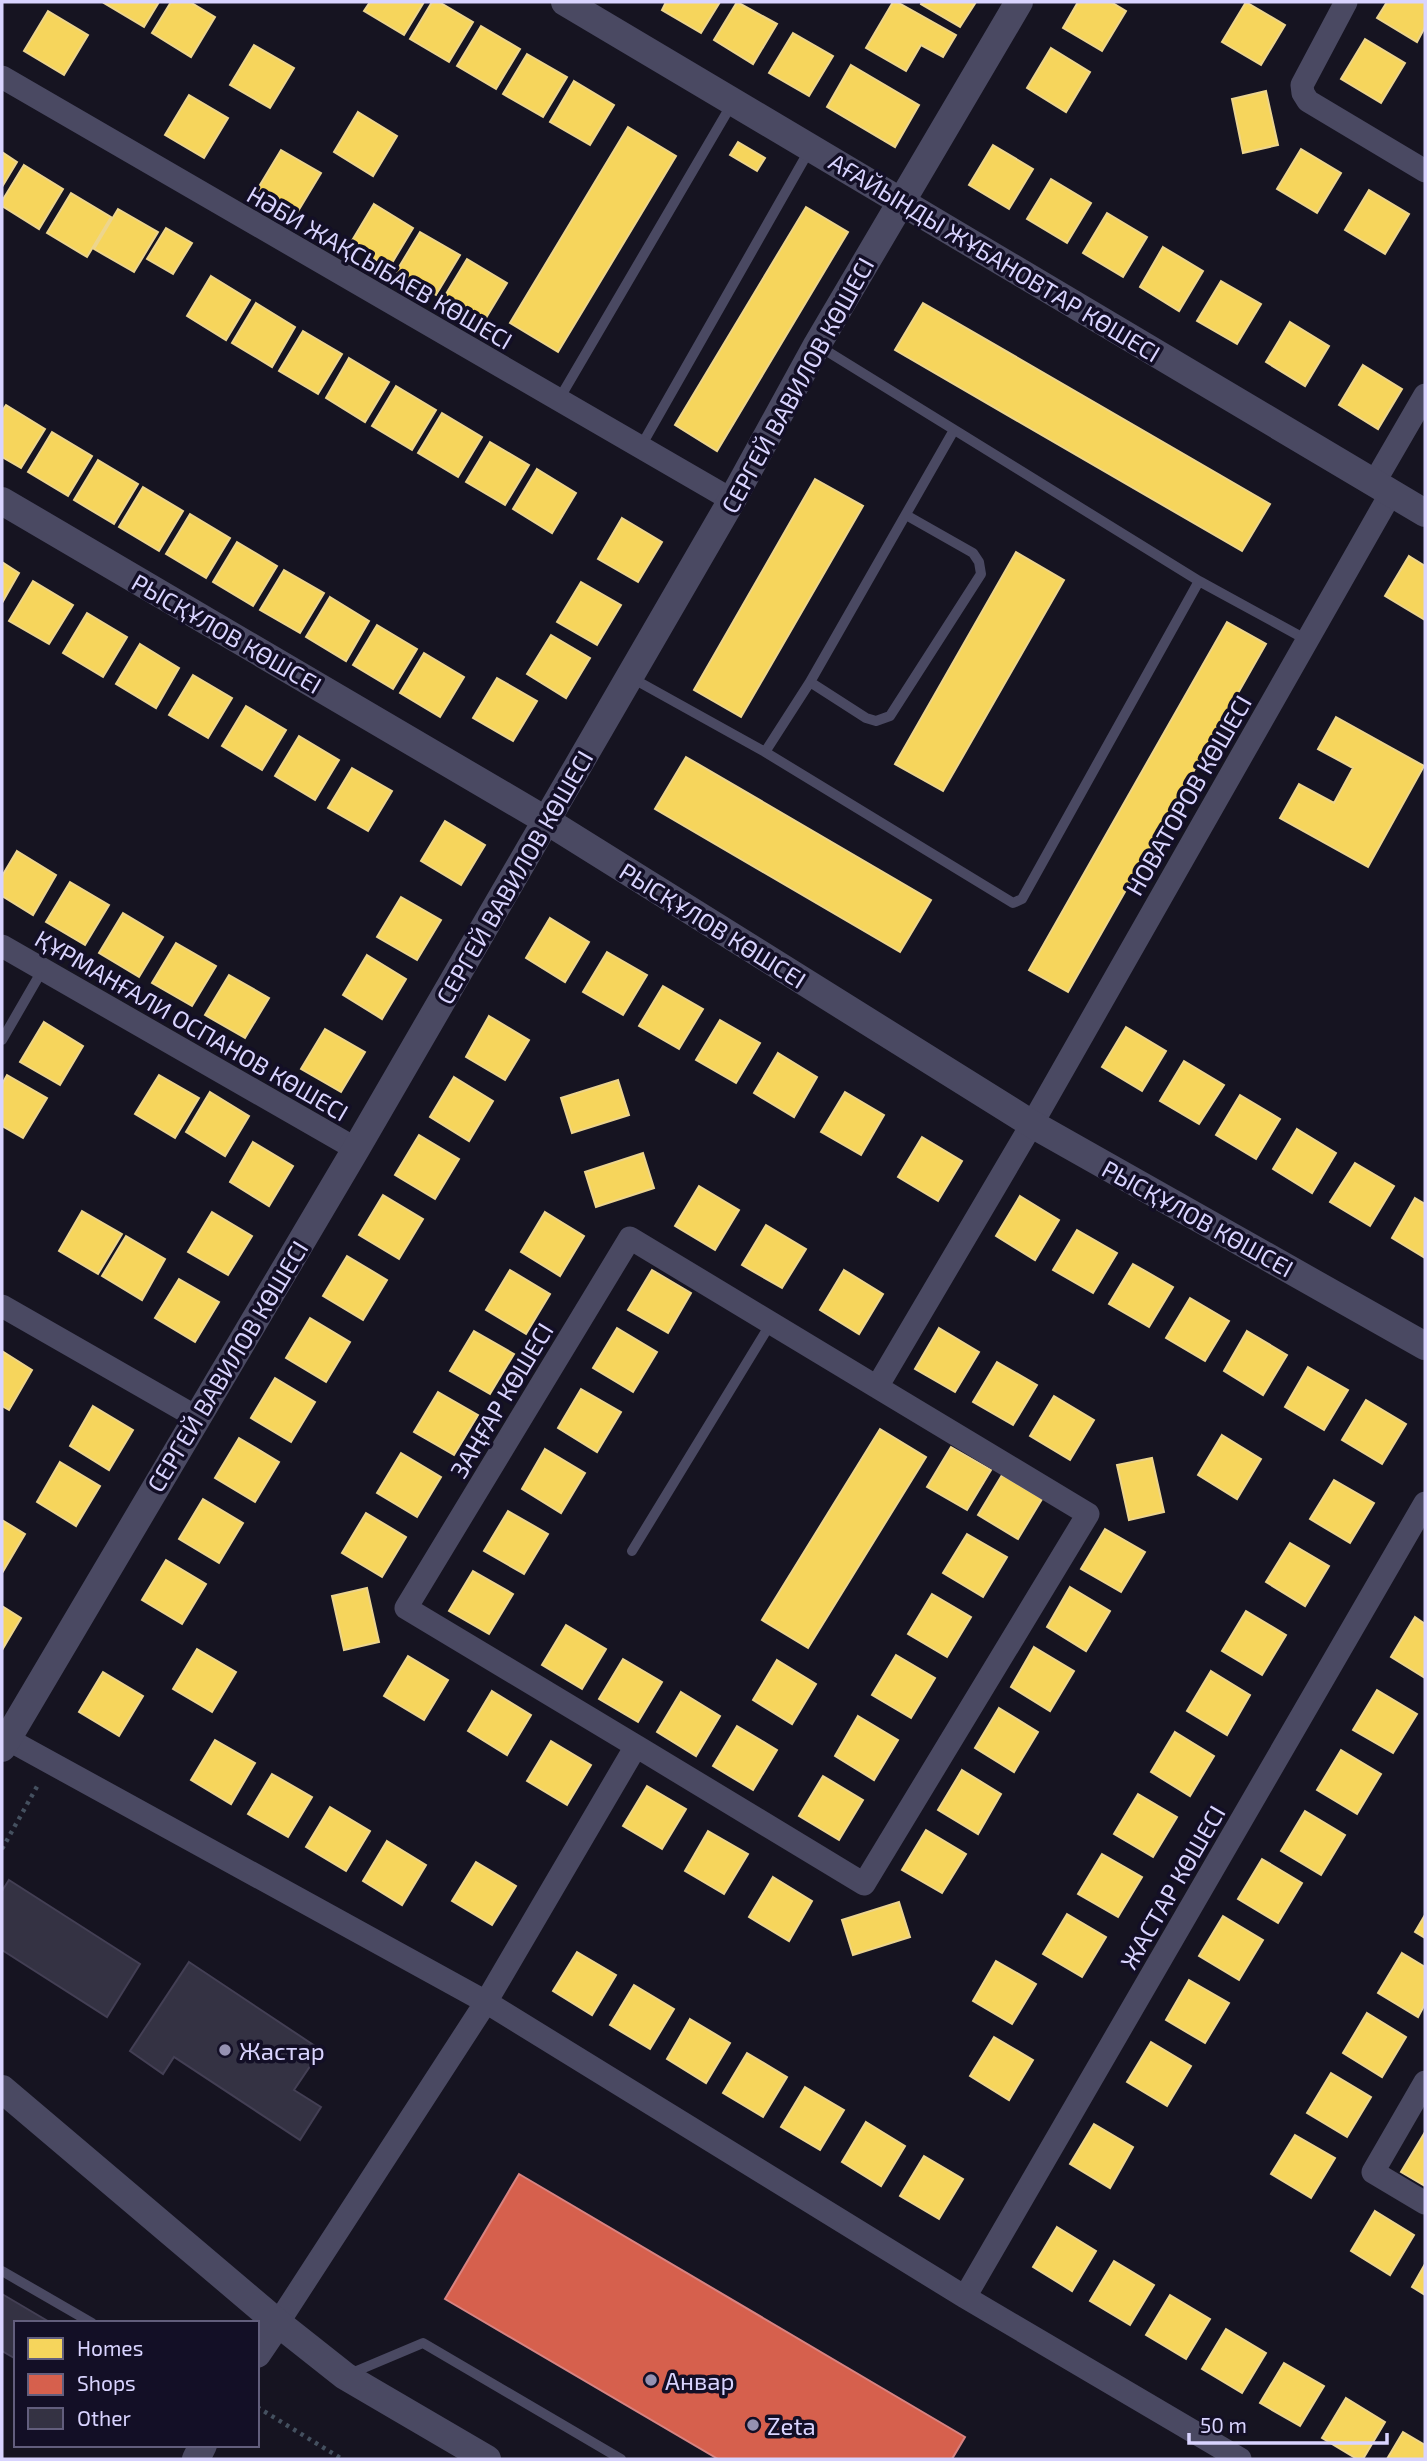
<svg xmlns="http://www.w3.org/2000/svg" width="1427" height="2461" viewBox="0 0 1427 2461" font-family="'Exo 2',sans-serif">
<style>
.homes{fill:#f6d55c;stroke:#edd58d;stroke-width:2}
.shops{fill:#d6604d;stroke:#d78382;stroke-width:2}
.building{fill:#343243;stroke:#433f54;stroke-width:2}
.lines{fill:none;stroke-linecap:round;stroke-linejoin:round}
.path{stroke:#44505f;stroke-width:4.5;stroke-dasharray:3.5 5;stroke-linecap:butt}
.service{stroke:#4a4962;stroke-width:10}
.minor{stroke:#4a4962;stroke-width:23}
.tertiary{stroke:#4a4962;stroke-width:28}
.poi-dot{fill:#9591b1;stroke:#130f26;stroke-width:2.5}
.labels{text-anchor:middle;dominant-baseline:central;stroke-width:7;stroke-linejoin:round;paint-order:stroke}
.street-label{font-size:24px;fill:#d9d4ff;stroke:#130f26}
.poi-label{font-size:24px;fill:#d9d4ff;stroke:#130f26;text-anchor:start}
</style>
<rect width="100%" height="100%" fill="#161421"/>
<path class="homes" d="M105 2H159L144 27 104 3Z
M171 2H190L215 17 191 57 152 33Z
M370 2H424L404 35 364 11Z
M432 2H439L473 22 449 62 410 39Z
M666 2H720L701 33 662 10Z
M737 2 777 24 753 64 714 40Z
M893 2H897L956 35 943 57 921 45 906 71 866 48Z
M922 2H976L960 27 921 4Z
M1078 2H1111L1126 11 1102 51 1063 28Z
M1246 2 1285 25 1261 65 1222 42Z
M1387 2H1425V27L1417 42 1377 18Z
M48 11 88 35 64 75 24 51Z
M481 26 520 49 496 89 457 66Z
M793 33 833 56 809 96 769 73Z
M1365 39 1405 63 1381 103 1341 79Z
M254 45 294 68 270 108 230 85Z
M1051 48 1090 72 1066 112 1027 88Z
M527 54 567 77 543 117 503 94Z
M851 65 919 105 895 147 827 107Z
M574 81 614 105 590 145 550 122Z
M1266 91 1278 145 1243 153 1232 99Z
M189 95 228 118 204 158 165 135Z
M358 112 397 136 373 176 334 152Z
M628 127 676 156 558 352 510 323Z
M738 142 765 158 757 171 730 155Z
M993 145 1033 169 1009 209 969 185Z
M1301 149 1341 173 1317 213 1277 189Z
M281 150 321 173 297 213 257 190Z
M2 152 17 162 2 187Z
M24 165 63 189 39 229 2 206V201Z
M1051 179 1091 203 1067 243 1027 219Z
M1369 190 1409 214 1385 254 1345 230Z
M71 193 111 217 87 257 47 233Z
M374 204 413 228 389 268 350 244Z
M806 207 848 232 717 451 675 425Z
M118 209 158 232 134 272 94 249Z
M1107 213 1147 237 1123 277 1083 253Z
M166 228 192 243 173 274 147 259Z
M420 232 460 255 436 295 396 272Z
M1163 247 1203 271 1179 311 1140 287Z
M467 259 507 283 483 323 443 299Z
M211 276 250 300 226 340 187 316Z
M1221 281 1261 304 1237 344 1197 321Z
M256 303 295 327 272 367 232 343Z
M923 303 1270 504 1242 551 895 350Z
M1290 322 1329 346 1305 386 1266 362Z
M303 331 342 354 318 394 279 371Z
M349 358 389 382 365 422 326 398Z
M1363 365 1402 389 1378 429 1339 405Z
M396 386 436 410 412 450 372 426Z
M6 405 45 429 21 468 2 457V411Z
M442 413 482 437 458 477 418 453Z
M52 432 92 456 68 496 28 472Z
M490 442 529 465 505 505 466 482Z
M98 460 138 484 114 524 74 500Z
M537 469 576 493 552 533 513 509Z
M815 479 863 506 741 717 694 690Z
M143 487 183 511 159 551 119 527Z
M190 514 230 538 206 578 166 554Z
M622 518 662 542 638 582 598 559Z
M237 542 277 566 253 606 213 582Z
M1016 552 1064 580 943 791 895 764Z
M1409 556 1425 566V620L1385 596Z
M2 562 19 573 2 603Z
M284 570 324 593 300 633 260 610Z
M33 581 73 605 49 644 9 621Z
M581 582 621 605 597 645 557 622Z
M330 597 369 621 346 661 306 637Z
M87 613 127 637 103 677 63 653Z
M1227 622 1266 644 1068 992 1029 970Z
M377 625 417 649 393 689 353 665Z
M551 635 590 658 566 698 527 674Z
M140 644 179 668 156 708 116 684Z
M424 653 464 677 440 717 400 693Z
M193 675 232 698 208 738 169 715Z
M497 678 537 701 513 741 473 718Z
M246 706 286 730 262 770 222 746Z
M1336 717 1424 766 1368 867 1280 818 1299 784 1334 803 1353 768 1318 749Z
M299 736 339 760 315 800 275 776Z
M686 757 931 900 900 952 655 809Z
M352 768 392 791 368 831 328 808Z
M445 821 485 845 461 885 421 861Z
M17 851 56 875 33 915 2 896V876Z
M70 882 109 905 85 945 46 922Z
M401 897 441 920 417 960 377 937Z
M123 913 163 937 139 977 99 953Z
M550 918 589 942 565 982 526 958Z
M176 943 216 966 192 1006 152 983Z
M607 952 647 975 623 1015 583 992Z
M367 955 406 979 382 1019 343 995Z
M229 975 269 998 245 1038 205 1015Z
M663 986 703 1009 679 1049 639 1026Z
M489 1016 529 1040 505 1080 466 1057Z
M720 1020 760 1043 736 1083 696 1060Z
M44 1022 83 1046 60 1085 20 1062Z
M1126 1027 1166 1051 1142 1091 1102 1067Z
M325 1029 365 1052 341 1092 301 1069Z
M778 1053 817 1077 794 1117 754 1093Z
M1184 1061 1224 1085 1199 1124 1160 1101Z
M7 1075 47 1098 23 1138 2 1126V1084Z
M159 1075 199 1098 175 1138 135 1114Z
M454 1077 493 1101 469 1141 430 1117Z
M618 1080 629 1115 572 1133 561 1098Z
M210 1092 249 1116 225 1156 186 1132Z
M845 1092 884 1115 861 1155 821 1132Z
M1240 1095 1280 1119 1256 1159 1216 1135Z
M1297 1129 1336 1153 1312 1193 1273 1169Z
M419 1135 459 1159 435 1199 395 1175Z
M922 1137 962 1161 938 1201 898 1177Z
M253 1142 293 1166 269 1206 230 1182Z
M643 1153 654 1188 596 1207 585 1172Z
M1355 1163 1394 1186 1370 1226 1330 1202Z
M699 1186 739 1210 715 1250 675 1226Z
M383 1195 423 1219 399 1259 359 1235Z
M1020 1196 1059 1220 1035 1260 996 1236Z
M1415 1198 1425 1204V1258L1392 1238Z
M82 1211 122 1234 98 1274 59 1251Z
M212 1212 252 1236 228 1275 188 1252Z
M545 1212 584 1236 560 1276 521 1252Z
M766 1225 806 1249 782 1288 742 1265Z
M1077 1230 1117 1253 1093 1293 1053 1270Z
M126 1236 165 1259 142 1300 102 1276Z
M347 1256 387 1280 363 1320 323 1296Z
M1133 1264 1173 1287 1149 1327 1109 1304Z
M510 1270 550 1294 526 1334 486 1310Z
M652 1270 691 1293 668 1333 628 1310Z
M844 1270 883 1294 859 1334 820 1310Z
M179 1279 219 1302 195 1342 155 1318Z
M1190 1298 1229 1321 1205 1361 1166 1338Z
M310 1318 350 1342 326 1382 286 1358Z
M617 1328 657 1352 633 1392 593 1368Z
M939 1328 979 1352 955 1392 915 1369Z
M474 1331 514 1354 490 1394 450 1371Z
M1247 1331 1287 1355 1263 1395 1224 1371Z
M2 1351 32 1370 9 1410 2 1406Z
M997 1362 1037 1385 1013 1425 973 1402Z
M1308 1367 1348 1390 1324 1430 1285 1407Z
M275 1378 315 1402 291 1442 251 1418Z
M581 1389 621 1412 597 1452 558 1428Z
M438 1392 478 1415 454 1455 414 1432Z
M1054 1396 1094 1420 1070 1460 1030 1436Z
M1366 1400 1406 1424 1382 1464 1342 1440Z
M93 1406 133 1430 109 1470 70 1446Z
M880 1429 926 1457 808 1648 762 1620Z
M1222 1435 1261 1459 1237 1499 1198 1475Z
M239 1438 279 1462 255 1502 215 1478Z
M951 1447 991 1470 967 1510 927 1487Z
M545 1449 585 1473 561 1513 522 1489Z
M401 1453 441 1477 417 1517 377 1493Z
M1152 1458 1164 1512 1129 1520 1117 1465Z
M60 1462 100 1486 76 1526 37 1502Z
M1002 1475 1042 1499 1018 1539 978 1515Z
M1334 1480 1374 1503 1350 1543 1310 1519Z
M203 1499 243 1523 219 1563 179 1539Z
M508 1511 548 1534 524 1574 484 1551Z
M366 1513 406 1537 382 1577 342 1553Z
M2 1520 25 1534 2 1573Z
M1105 1529 1145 1552 1121 1592 1081 1569Z
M967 1534 1007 1557 983 1597 943 1573Z
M1290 1543 1329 1566 1305 1606 1266 1582Z
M166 1560 206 1584 182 1624 142 1600Z
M473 1571 513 1594 489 1634 449 1611Z
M1070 1587 1110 1611 1086 1651 1047 1627Z
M367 1588 379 1642 344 1650 332 1596Z
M932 1594 971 1617 947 1657 908 1634Z
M2 1606 21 1618 2 1650Z
M1246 1611 1286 1635 1262 1675 1222 1651Z
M1415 1617 1425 1624V1678L1391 1657Z
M566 1625 606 1649 582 1689 542 1665Z
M1034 1647 1074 1671 1050 1711 1011 1687Z
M197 1649 236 1672 212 1712 173 1689Z
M896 1655 935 1678 911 1718 872 1695Z
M408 1656 448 1680 424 1720 384 1696Z
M623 1659 662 1682 638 1722 599 1699Z
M777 1660 816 1684 792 1724 753 1700Z
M1211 1671 1250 1695 1227 1735 1187 1711Z
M103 1672 143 1696 119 1736 79 1712Z
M1377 1690 1417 1714 1393 1753 1353 1730Z
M492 1691 531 1715 507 1755 468 1731Z
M681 1692 720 1716 696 1756 657 1732Z
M999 1708 1038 1732 1014 1772 975 1748Z
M858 1716 898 1740 874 1780 835 1756Z
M737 1726 777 1750 753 1790 713 1766Z
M1175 1732 1214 1756 1190 1796 1151 1772Z
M215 1740 255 1763 231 1804 191 1780Z
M551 1741 591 1765 567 1805 527 1781Z
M1341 1750 1381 1774 1357 1814 1317 1790Z
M962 1770 1001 1794 978 1834 938 1810Z
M272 1774 312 1797 288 1837 248 1814Z
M823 1776 863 1800 839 1840 799 1816Z
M647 1786 686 1809 662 1849 623 1826Z
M1138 1794 1177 1817 1153 1857 1114 1834Z
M330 1807 370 1831 346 1871 306 1847Z
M1305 1811 1345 1835 1321 1875 1281 1851Z
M926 1830 966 1854 942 1893 902 1870Z
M708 1831 748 1854 724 1894 685 1871Z
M387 1841 426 1865 402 1905 363 1881Z
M1102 1854 1142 1877 1118 1917 1078 1894Z
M1262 1859 1302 1883 1278 1923 1238 1899Z
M476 1862 516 1886 492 1925 452 1901Z
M773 1877 812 1901 789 1941 749 1917Z
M899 1902 910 1937 853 1955 842 1920Z
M1067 1914 1106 1937 1082 1977 1043 1954Z
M1425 1915V1938L1415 1932Z
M1223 1916 1263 1940 1239 1980 1199 1956Z
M577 1952 616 1975 592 2015 553 1991Z
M1402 1953 1425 1967V2004L1418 2017 1378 1993Z
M996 1961 1036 1984 1012 2024 973 2001Z
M1189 1980 1229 2003 1205 2043 1166 2020Z
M634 1985 674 2009 650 2049 610 2025Z
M1367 2013 1406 2037 1382 2077 1343 2053Z
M690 2019 730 2043 706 2083 667 2059Z
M994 2037 1033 2060 1009 2100 970 2076Z
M1151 2042 1191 2066 1167 2106 1127 2082Z
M747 2053 787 2077 763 2117 723 2093Z
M1331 2073 1371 2097 1347 2137 1307 2113Z
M805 2087 844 2110 820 2150 781 2127Z
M866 2122 905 2146 881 2186 842 2162Z
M1094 2124 1133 2147 1110 2188 1070 2164Z
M1425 2132V2186L1401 2172Z
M1295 2135 1335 2158 1311 2198 1271 2174Z
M924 2156 963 2179 939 2219 900 2196Z
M1375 2211 1414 2235 1390 2275 1351 2251Z
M1057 2227 1096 2251 1072 2291 1033 2267Z
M1114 2261 1154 2285 1130 2325 1090 2301Z
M1425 2264V2295L1412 2287Z
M1170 2295 1210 2319 1186 2359 1146 2335Z
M1226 2329 1266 2353 1242 2393 1202 2369Z
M1284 2363 1324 2386 1300 2426 1260 2403Z
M1346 2398 1385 2422 1363 2459H1357L1322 2438Z
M1403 2432 1425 2445V2459H1387Z"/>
<path class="shops" d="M519 2174 965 2437 952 2459H718L445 2299Z"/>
<path class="building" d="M9 1880 140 1964 107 2017 2 1950V1891Z
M189 1962 321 2050 294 2090 321 2107 300 2140 174 2057 163 2074 130 2051Z
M2 2294 51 2323H16V2359L2 2351Z"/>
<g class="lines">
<path class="path" d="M2 1849 39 1783
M257 2407 342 2459"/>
<path class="service" d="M817 345 1199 581 1022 899 1013 903 765 752 810 682 954 430
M558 401 733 102
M640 448 810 149
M1199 581 1307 640
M630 677 765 752
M810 682 866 718 876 721 890 716 981 574 979 562 973 553 906 515
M2 1040 43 969
M632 1551 771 1323
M2 2271 92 2323
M347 2375 423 2343 621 2459"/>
<path class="minor" d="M1346 2 1302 85 1303 93 1308 101 1425 171
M2 77 732 500
M1374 483 1425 395
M2 946 356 1149
M2 1306 196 1417
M2 1736 486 2002 965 2297 1240 2459
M636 1746 864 1884 1088 1514 877 1387 1032 1124 1391 493
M1425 2082 1373 2172 1425 2203
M965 2297 1425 1503
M278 2323 486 2002 636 1746 406 1608 630 1238 877 1387"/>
<path class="tertiary" d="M565 2 1425 513
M2 501 547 821 1032 1124 1425 1346
M2 1748 356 1149 732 500 817 345 1019 2
M2 2089 278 2323 345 2376 487 2459
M257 2354 278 2323
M196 2459 203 2445"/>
</g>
<g class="poi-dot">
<circle cx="225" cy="2050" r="7"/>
<circle cx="651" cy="2380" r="7"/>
<circle cx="753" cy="2425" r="7"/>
</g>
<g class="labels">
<g class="street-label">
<text transform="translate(995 257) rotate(31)">АҒАЙЫНДЫ ЖҰБАНОВТАР КӨШЕСІ</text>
<text transform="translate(380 267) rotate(30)">НӘБИ ЖАҚСЫБАЕВ КӨШЕСІ</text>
<text transform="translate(797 385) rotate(-61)">СЕРГЕЙ ВАВИЛОВ КӨШЕСІ</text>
<text transform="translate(227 633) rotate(30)">РЫСҚҰЛОВ КӨШСЕІ</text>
<text transform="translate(1188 795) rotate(-60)">НОВАТОРОВ КӨШЕСІ</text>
<text transform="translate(514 877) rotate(-60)">СЕРГЕЙ ВАВИЛОВ КӨШЕСІ</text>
<text transform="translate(713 925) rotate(32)">РЫСҚҰЛОВ КӨШСЕІ</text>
<text transform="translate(192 1025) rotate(30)">ҚҰРМАНҒАЛИ ОСПАНОВ КӨШЕСІ</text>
<text transform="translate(1198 1218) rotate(29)">РЫСҚҰЛОВ КӨШСЕІ</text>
<text transform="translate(227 1366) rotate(-59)">СЕРГЕЙ ВАВИЛОВ КӨШЕСІ</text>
<text transform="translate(501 1400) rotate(-59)">ЗАҢҒАР КӨШЕСІ</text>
<text transform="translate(1172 1887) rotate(-60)">ЖАСТАР КӨШЕСІ</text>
</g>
<g class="poi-label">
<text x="239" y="2050">Жастар</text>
<text x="665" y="2380">Анвар</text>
<text x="767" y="2425">Zeta</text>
</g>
</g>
<rect width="1427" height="2461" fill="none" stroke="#d9d4ff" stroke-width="7"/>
<rect x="14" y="2321" width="245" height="126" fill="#130f26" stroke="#625e7d" stroke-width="2"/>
<rect x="28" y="2338" width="35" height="21" fill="#f6d55c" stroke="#625e7d" stroke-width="2"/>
<text x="77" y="2356" font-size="21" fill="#d9d4ff">Homes</text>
<rect x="28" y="2374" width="35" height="21" fill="#d6604d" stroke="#625e7d" stroke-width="2"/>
<text x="77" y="2391" font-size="21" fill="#d9d4ff">Shops</text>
<rect x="28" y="2408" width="35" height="21" fill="#343243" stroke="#625e7d" stroke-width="2"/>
<text x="77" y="2426" font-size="21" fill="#d9d4ff">Other</text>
<path d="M1189 2433v10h198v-10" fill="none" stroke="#d9d4ff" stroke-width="3.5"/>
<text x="1200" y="2433" font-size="21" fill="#d9d4ff" stroke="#130f26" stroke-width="5" paint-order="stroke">50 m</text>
</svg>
